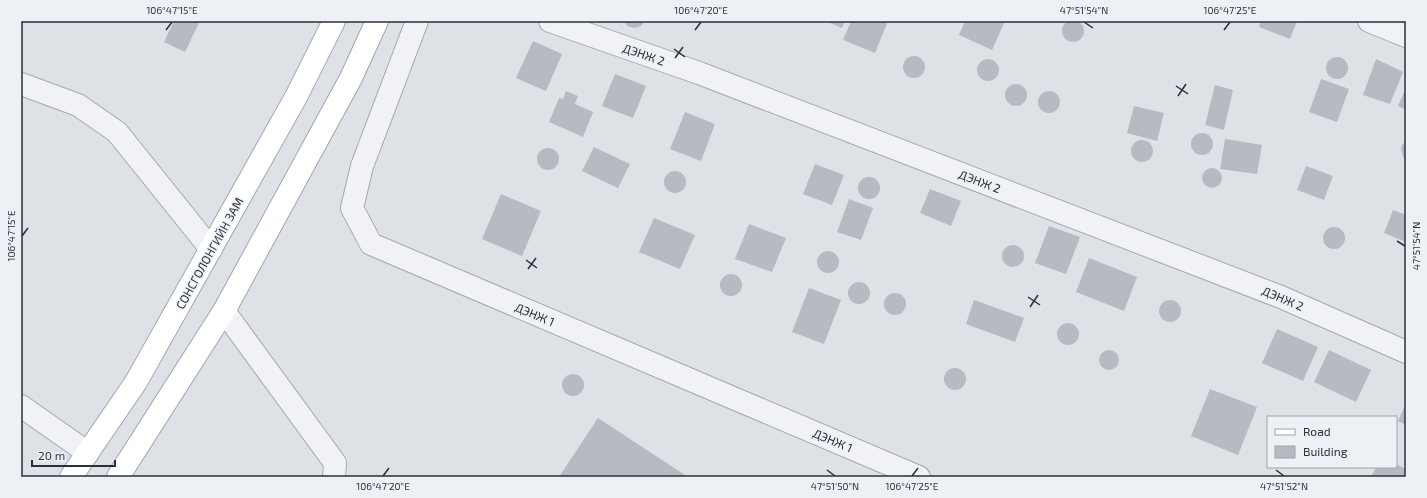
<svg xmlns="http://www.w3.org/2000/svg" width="1427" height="498" viewBox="0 0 1427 498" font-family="'Exo 2',sans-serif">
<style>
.building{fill:#b6bbc2}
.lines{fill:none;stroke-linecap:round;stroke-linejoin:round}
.minor-casing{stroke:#a4a8af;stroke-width:24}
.major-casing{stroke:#9ea6b0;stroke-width:24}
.minor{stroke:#f0f2f5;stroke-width:22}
.major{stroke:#fff;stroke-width:22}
.ticks{fill:none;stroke:#29303b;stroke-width:1.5}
.labels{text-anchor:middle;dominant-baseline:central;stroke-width:3;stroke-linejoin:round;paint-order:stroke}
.street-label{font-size:12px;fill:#29303b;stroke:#edf0f4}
.neatline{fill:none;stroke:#29303b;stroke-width:1.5}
.ticks-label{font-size:10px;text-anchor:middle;fill:#29303b}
</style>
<rect width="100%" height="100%" fill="#dee1e6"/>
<path class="building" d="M1062 31a11 11 0 1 1 22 0a11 11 0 1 1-22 0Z
M174 21H200L185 52 164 42Z
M624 21H645L641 26 634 28 627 26Z
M826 21H845L842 28Z
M851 21H888L875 53 843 40Z
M965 21H1005L992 50 959 35Z
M1261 21H1297L1290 39 1259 27Z
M533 41 562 54 546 91 516 78Z
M903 67a11 11 0 1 1 22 0a11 11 0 1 1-22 0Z
M1326 68a11 11 0 1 1 22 0a11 11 0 1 1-22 0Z
M977 70a11 11 0 1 1 22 0a11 11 0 1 1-22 0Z
M1376 59 1403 72 1390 104 1363 95Z
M615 74 646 86 633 118 602 106Z
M1321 79 1349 89 1337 122 1309 112Z
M1005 95a11 11 0 1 1 22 0a11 11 0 1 1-22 0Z
M1215 85 1233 90 1224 130 1205 125Z
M1406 88V110L1398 106Z
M1038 102a11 11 0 1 1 22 0a11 11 0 1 1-22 0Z
M566 91 578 96 575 104 593 112 583 137 549 122 559 98 563 99Z
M1134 106 1164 113 1157 141 1127 133Z
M685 112 715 124 701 161 670 149Z
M1191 144a11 11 0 1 1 22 0a11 11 0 1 1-22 0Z
M1225 139 1262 145 1257 174 1220 169Z
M1131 151a11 11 0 1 1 22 0a11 11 0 1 1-22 0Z
M1406 141V159L1403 157 1401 149 1402 145Z
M594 147 630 164 618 188 582 171Z
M537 159a11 11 0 1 1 22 0a11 11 0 1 1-22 0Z
M815 164 844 175 832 205 803 194Z
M1306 166 1333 176 1324 200 1297 190Z
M1202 178a10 10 0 1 1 20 0a10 10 0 1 1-20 0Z
M664 182a11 11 0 1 1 22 0a11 11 0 1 1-22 0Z
M858 188a11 11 0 1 1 22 0a11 11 0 1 1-22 0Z
M930 189 961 201 951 226 920 213Z
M501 194 541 211 522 256 482 239Z
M849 199 873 208 861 240 837 232Z
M1393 210 1406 215V242L1384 233Z
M654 218 695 235 680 269 639 252Z
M749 224 786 238 772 272 735 259Z
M1049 226 1080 237 1066 274 1035 263Z
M1323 238a11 11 0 1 1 22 0a11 11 0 1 1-22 0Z
M1002 256a11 11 0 1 1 22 0a11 11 0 1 1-22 0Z
M817 262a11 11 0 1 1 22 0a11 11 0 1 1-22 0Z
M1089 258 1137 277 1124 311 1076 292Z
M720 285a11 11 0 1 1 22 0a11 11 0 1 1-22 0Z
M848 293a11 11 0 1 1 22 0a11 11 0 1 1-22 0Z
M809 288 841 300 824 344 792 332Z
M884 304a11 11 0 1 1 22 0a11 11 0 1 1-22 0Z
M1159 311a11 11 0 1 1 22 0a11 11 0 1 1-22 0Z
M974 300 1024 318 1015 342 966 324Z
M1057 334a11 11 0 1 1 22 0a11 11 0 1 1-22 0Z
M1277 329 1318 347 1303 381 1262 363Z
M1329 350 1371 370 1356 402 1314 382Z
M1099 360a10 10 0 1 1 20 0a10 10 0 1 1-20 0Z
M944 379a11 11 0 1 1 22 0a11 11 0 1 1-22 0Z
M562 385a11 11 0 1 1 22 0a11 11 0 1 1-22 0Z
M1210 389 1257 407 1238 455 1191 436Z
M1406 403V425L1398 421Z
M598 418 688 477H559Z
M1396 464 1406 469V477H1371L1376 467H1396Z"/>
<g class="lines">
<defs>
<path id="minor" d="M417 21 362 166 352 208 371 244 919 477
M550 21 699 73 1281 297 1406 352
M1369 21 1406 36
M21 84 78 105 117 132 211 249
M224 311 335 463 334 477
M21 406 88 453"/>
<path id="major" d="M71 477 136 382 296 97 334 21
M118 477 224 311 351 78 377 21"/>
</defs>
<use href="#minor" class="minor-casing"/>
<use href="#major" class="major-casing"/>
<use href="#minor" class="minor"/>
<use href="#major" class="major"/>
</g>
<path class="ticks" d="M1084 22 1093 28M166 30 172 22M695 30 701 22M1224 30 1230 22M674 49 685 57M675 58 683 47M1176 86 1188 94M1178 96 1186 84M22 236 28 228M1397 241 1405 246M526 260 537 268M528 269 536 258M1028 297 1040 305M1030 307 1038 295M827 470 835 476M1276 470 1284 476M383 476 389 468M912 476 918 468"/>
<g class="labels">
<g class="street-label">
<text transform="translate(644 54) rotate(19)">ДЭНЖ 2</text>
<text transform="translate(980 181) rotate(21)">ДЭНЖ 2</text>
<text transform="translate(209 253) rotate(-61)">СОНСГОЛОНГИЙН ЗАМ</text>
<text transform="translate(1283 298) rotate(23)">ДЭНЖ 2</text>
<text transform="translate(535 314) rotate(23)">ДЭНЖ 1</text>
<text transform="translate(833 440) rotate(23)">ДЭНЖ 1</text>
</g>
</g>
<rect width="1427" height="498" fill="none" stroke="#edf0f4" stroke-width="44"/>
<rect x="1267" y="416" width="130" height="52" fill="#edf0f4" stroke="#9fa3aa"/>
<rect x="1275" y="429" width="20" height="6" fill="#ffffff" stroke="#9fa3aa"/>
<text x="1303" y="436" font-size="12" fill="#29303b">Road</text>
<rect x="1275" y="446" width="20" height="12" fill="#b6bbc2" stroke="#9fa3aa"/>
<text x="1303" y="456" font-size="12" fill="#29303b">Building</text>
<path d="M32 460v6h83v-6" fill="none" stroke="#29303b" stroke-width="2"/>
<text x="38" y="460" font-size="12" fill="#29303b" stroke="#edf0f4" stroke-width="3" paint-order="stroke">20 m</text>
<rect x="22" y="22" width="1383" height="454" class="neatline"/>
<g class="ticks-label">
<text x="172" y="14">106°47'15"E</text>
<text x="701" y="14">106°47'20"E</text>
<text x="1084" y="14">47°51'54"N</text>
<text x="1230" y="14">106°47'25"E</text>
<text transform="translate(11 236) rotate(-90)" y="4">106°47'15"E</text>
<text transform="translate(1416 246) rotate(-90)" y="4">47°51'54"N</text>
<text x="383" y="490">106°47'20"E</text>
<text x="835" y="490">47°51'50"N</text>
<text x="912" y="490">106°47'25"E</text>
<text x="1284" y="490">47°51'52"N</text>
</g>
</svg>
